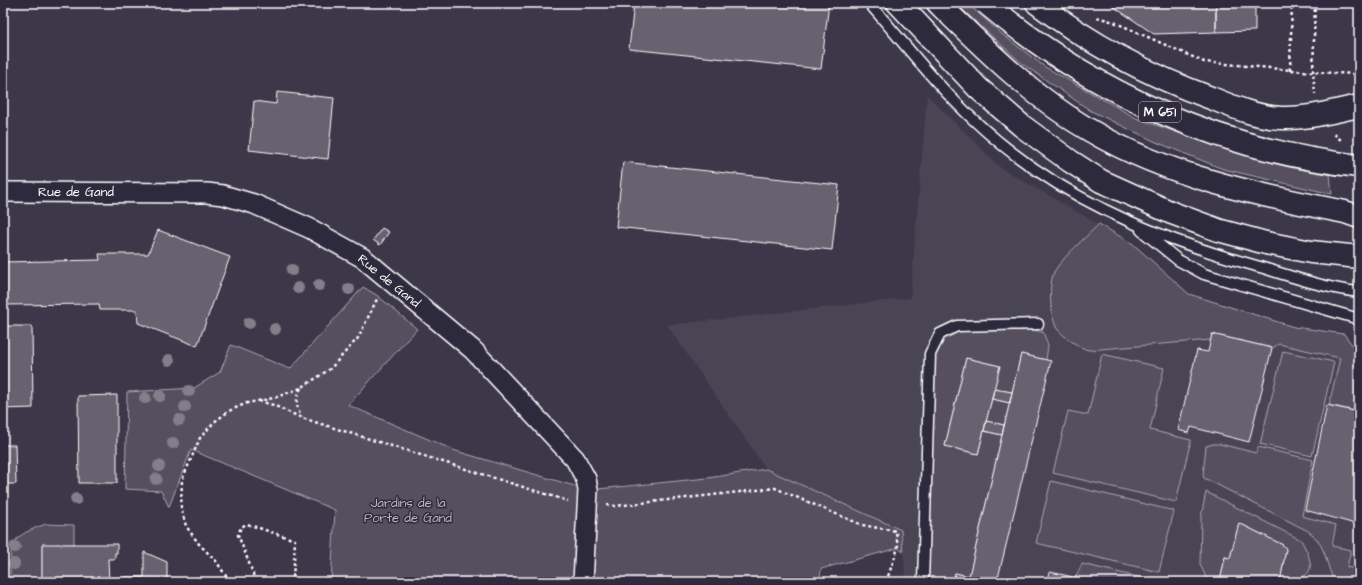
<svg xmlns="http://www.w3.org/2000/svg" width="1362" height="585" viewBox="0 0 1362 585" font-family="'Architects Daughter',sans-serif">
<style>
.built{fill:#494455}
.green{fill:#555060;stroke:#aaa8b0}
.building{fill:#666270;stroke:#fff}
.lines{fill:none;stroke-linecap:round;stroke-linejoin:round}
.lane-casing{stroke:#fff;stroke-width:13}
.street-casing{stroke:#fff;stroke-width:22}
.highway-casing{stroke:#fff;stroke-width:25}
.path{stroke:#fff;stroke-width:2.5;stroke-dasharray:3 3;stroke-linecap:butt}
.lane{stroke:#2f2a3d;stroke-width:10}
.street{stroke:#2f2a3d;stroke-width:19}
.highway{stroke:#2f2a3d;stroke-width:22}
.street-bridge-casing{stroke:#fff;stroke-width:22;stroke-linecap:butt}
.highway-bridge-casing{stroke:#fff;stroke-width:25;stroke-linecap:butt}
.street-bridge{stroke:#2f2a3d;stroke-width:19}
.highway-bridge{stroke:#2f2a3d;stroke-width:22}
.tree{fill:#827e8a}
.labels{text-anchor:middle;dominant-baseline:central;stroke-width:3;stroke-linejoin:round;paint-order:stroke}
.shield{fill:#2f2a3d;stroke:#c1bfc5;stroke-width:1}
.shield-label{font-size:12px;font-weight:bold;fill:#fff}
.street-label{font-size:13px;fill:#fff;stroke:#2f2a3d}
.park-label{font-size:13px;fill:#bbb9bf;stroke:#2f2a3d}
</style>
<rect width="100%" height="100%" fill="#3c3749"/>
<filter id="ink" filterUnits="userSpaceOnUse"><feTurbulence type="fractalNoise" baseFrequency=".025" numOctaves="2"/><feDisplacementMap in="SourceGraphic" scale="8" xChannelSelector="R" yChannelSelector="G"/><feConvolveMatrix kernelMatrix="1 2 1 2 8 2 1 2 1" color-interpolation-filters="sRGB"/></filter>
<g filter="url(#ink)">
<path class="built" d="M927 95 1001 168 1133 244 1189 294 1294 327 1344 334 1359 354V582H906L901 530 766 469 667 325 910 298Z"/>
<path class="green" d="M955 3H967L1003 35 1045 67 1136 118 1213 145 1330 174 1332 194 1223 169 1156 142 1091 111 1024 65Z
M1099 224 1133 244 1189 294 1294 327 1344 334 1359 354V426L1356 411 1329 405 1340 358 1279 344 1272 348 1212 334 1211 340 1088 350C1080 348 1059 334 1056 327 1050 313 1048 285 1054 272 1061 259 1087 236 1099 224Z
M363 287 378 296 417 329 348 405 456 451 588 490 708 478 766 469 901 530 903 552 898 548 821 569 820 582H331L335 510 191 450 169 507 161 491 125 489 127 392 194 388 220 372 231 345 290 369Z
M1029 329 1043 332 1048 345 1046 360 1021 354 1012 392 994 389 999 366 966 358 945 446 978 454 984 431 1002 435 969 576 955 573 953 582H929L928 545 935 358C936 351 937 343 943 338 956 327 1009 330 1029 329Z
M1283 351 1334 362 1312 456 1260 444Z
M1102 354 1164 368 1150 430 1191 440 1176 502 1053 473 1068 411 1088 415Z
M992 399 1010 403 1004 425 986 421Z
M1213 444H1220L1256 453 1258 447 1313 460 1302 516 1336 525 1332 546 1351 550 1347 567 1359 570V582H1335C1324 563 1328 546 1308 531L1204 478 1203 475 1206 446Z
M1051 481 1174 511 1159 572 1036 543Z
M1206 492 1301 540C1306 549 1316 567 1306 575 1301 578 1296 578 1292 582H1280L1286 549 1283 545 1239 523 1230 558 1225 557 1220 582H1208L1200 564 1201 517Z
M46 524 74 525V544L42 545V582H10C11 544 6 538 46 524Z
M1082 564 1160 582H1093L1075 578Z"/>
<path class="building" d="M634 3H829L821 69 629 49Z
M1108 3H1216V32L1154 34Z
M1216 3H1255V31L1216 32Z
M277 92 334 98 328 159 249 150 254 101 276 104Z
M623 162 839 185 832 250 616 227Z
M382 228 389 232 380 245 373 240Z
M158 230 230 257 197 346 138 323 137 310H100L99 304 3 305V262L100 260 99 254H148Z
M3 326H32L33 408 3 409Z
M1212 334 1272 348 1249 442 1191 427 1189 433 1178 430 1197 350 1208 352Z
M1021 354 1051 361 997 582H953L955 573 969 576Z
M966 358 1000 366 978 454 945 446Z
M994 389 1012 392 1010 403 992 399Z
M117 395V483H79L78 396Z
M1327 405 1354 411 1359 434V525L1305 510Z
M986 421 1004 425 1002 435 984 431Z
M3 445H15L16 484H3Z
M1239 523 1283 545 1286 549 1280 582H1220L1225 557 1230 558Z
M42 544H117V553H115V559H108L109 582H42Z
M144 552 167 562V582H124V577H144Z
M1050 572 1064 575 1093 582H1047Z"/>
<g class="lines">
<defs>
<path id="lane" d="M869 3C904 43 937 86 976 122 1054 195 1152 237 1253 265 1288 275 1323 288 1359 292
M1141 230 1178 260 1204 274 1359 319
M923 582 930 354 940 334 957 326 1038 324"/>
<path id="street" d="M3 192 207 193 223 195 254 204 309 228 363 258 473 350 575 459 586 479 588 490"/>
<path id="highway" d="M898 3 978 88 1022 126 1070 161 1101 181 1172 213 1218 230 1266 243
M938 3C985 49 1034 98 1091 131 1170 177 1257 195 1345 212L1359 217
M1037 3C1090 44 1148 75 1211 98 1233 107 1257 117 1281 118 1307 119 1334 111 1359 106"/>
</defs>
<use href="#lane" class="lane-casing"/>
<use href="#street" class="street-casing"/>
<use href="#highway" class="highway-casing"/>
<path class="path" d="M1315 3 1313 72 1315 94
M1097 17 1114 22 1204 62 1313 72 1359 74
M1290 70 1292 3
M1334 134 1342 141
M301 388C295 399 296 407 302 417
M259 401 273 405 302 418 568 501
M607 505 615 506 775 488 862 525 896 531 898 548 886 582
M230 582 216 561 199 544 186 526 181 507 182 480 200 438 214 422 229 411 247 403 274 398 301 388 330 369 358 338 378 297
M254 582 253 573 238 535 241 527 247 524 295 540 293 582"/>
<use href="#lane" class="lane"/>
<use href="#street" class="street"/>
<use href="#highway" class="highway"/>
<defs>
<path id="street-bridge" d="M583 582 588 490"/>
<path id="highway-bridge" d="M986 3C1091 92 1222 151 1359 166
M1266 243 1311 252 1359 257"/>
</defs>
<use href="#street-bridge" class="street-bridge-casing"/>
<use href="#highway-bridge" class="highway-bridge-casing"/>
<use href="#street-bridge" class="street-bridge"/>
<use href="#highway-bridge" class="highway-bridge"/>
</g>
<g class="tree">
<circle cx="292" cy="270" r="6"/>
<circle cx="319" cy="285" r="6"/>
<circle cx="298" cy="288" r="6"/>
<circle cx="349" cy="289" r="6"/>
<circle cx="249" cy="323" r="6"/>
<circle cx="275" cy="329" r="6"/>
<circle cx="169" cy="360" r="6"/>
<circle cx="189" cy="391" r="6"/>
<circle cx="160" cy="396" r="6"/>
<circle cx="145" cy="398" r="6"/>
<circle cx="185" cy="407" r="6"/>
<circle cx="179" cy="420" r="6"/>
<circle cx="173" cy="443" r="6"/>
<circle cx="159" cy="466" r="6"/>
<circle cx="156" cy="479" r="6"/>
<circle cx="76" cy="499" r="6"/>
<circle cx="15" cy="547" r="6"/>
<circle cx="14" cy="564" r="6"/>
</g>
</g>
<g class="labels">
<rect class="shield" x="1139" y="102" width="42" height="20" rx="3"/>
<g class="shield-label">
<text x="1160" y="112">M 651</text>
</g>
<g class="street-label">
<text x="76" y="192">Rue de Gand</text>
<text transform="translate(389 281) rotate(39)">Rue de Gand</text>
</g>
<g class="park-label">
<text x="408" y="503">Jardins de la<tspan x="408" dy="15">Porte de Gand</tspan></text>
</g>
</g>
<rect width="1362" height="585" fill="none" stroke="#2f2a3d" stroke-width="16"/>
<rect x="8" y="8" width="1346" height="569" fill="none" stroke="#fff" stroke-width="1.5" filter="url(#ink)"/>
</svg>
